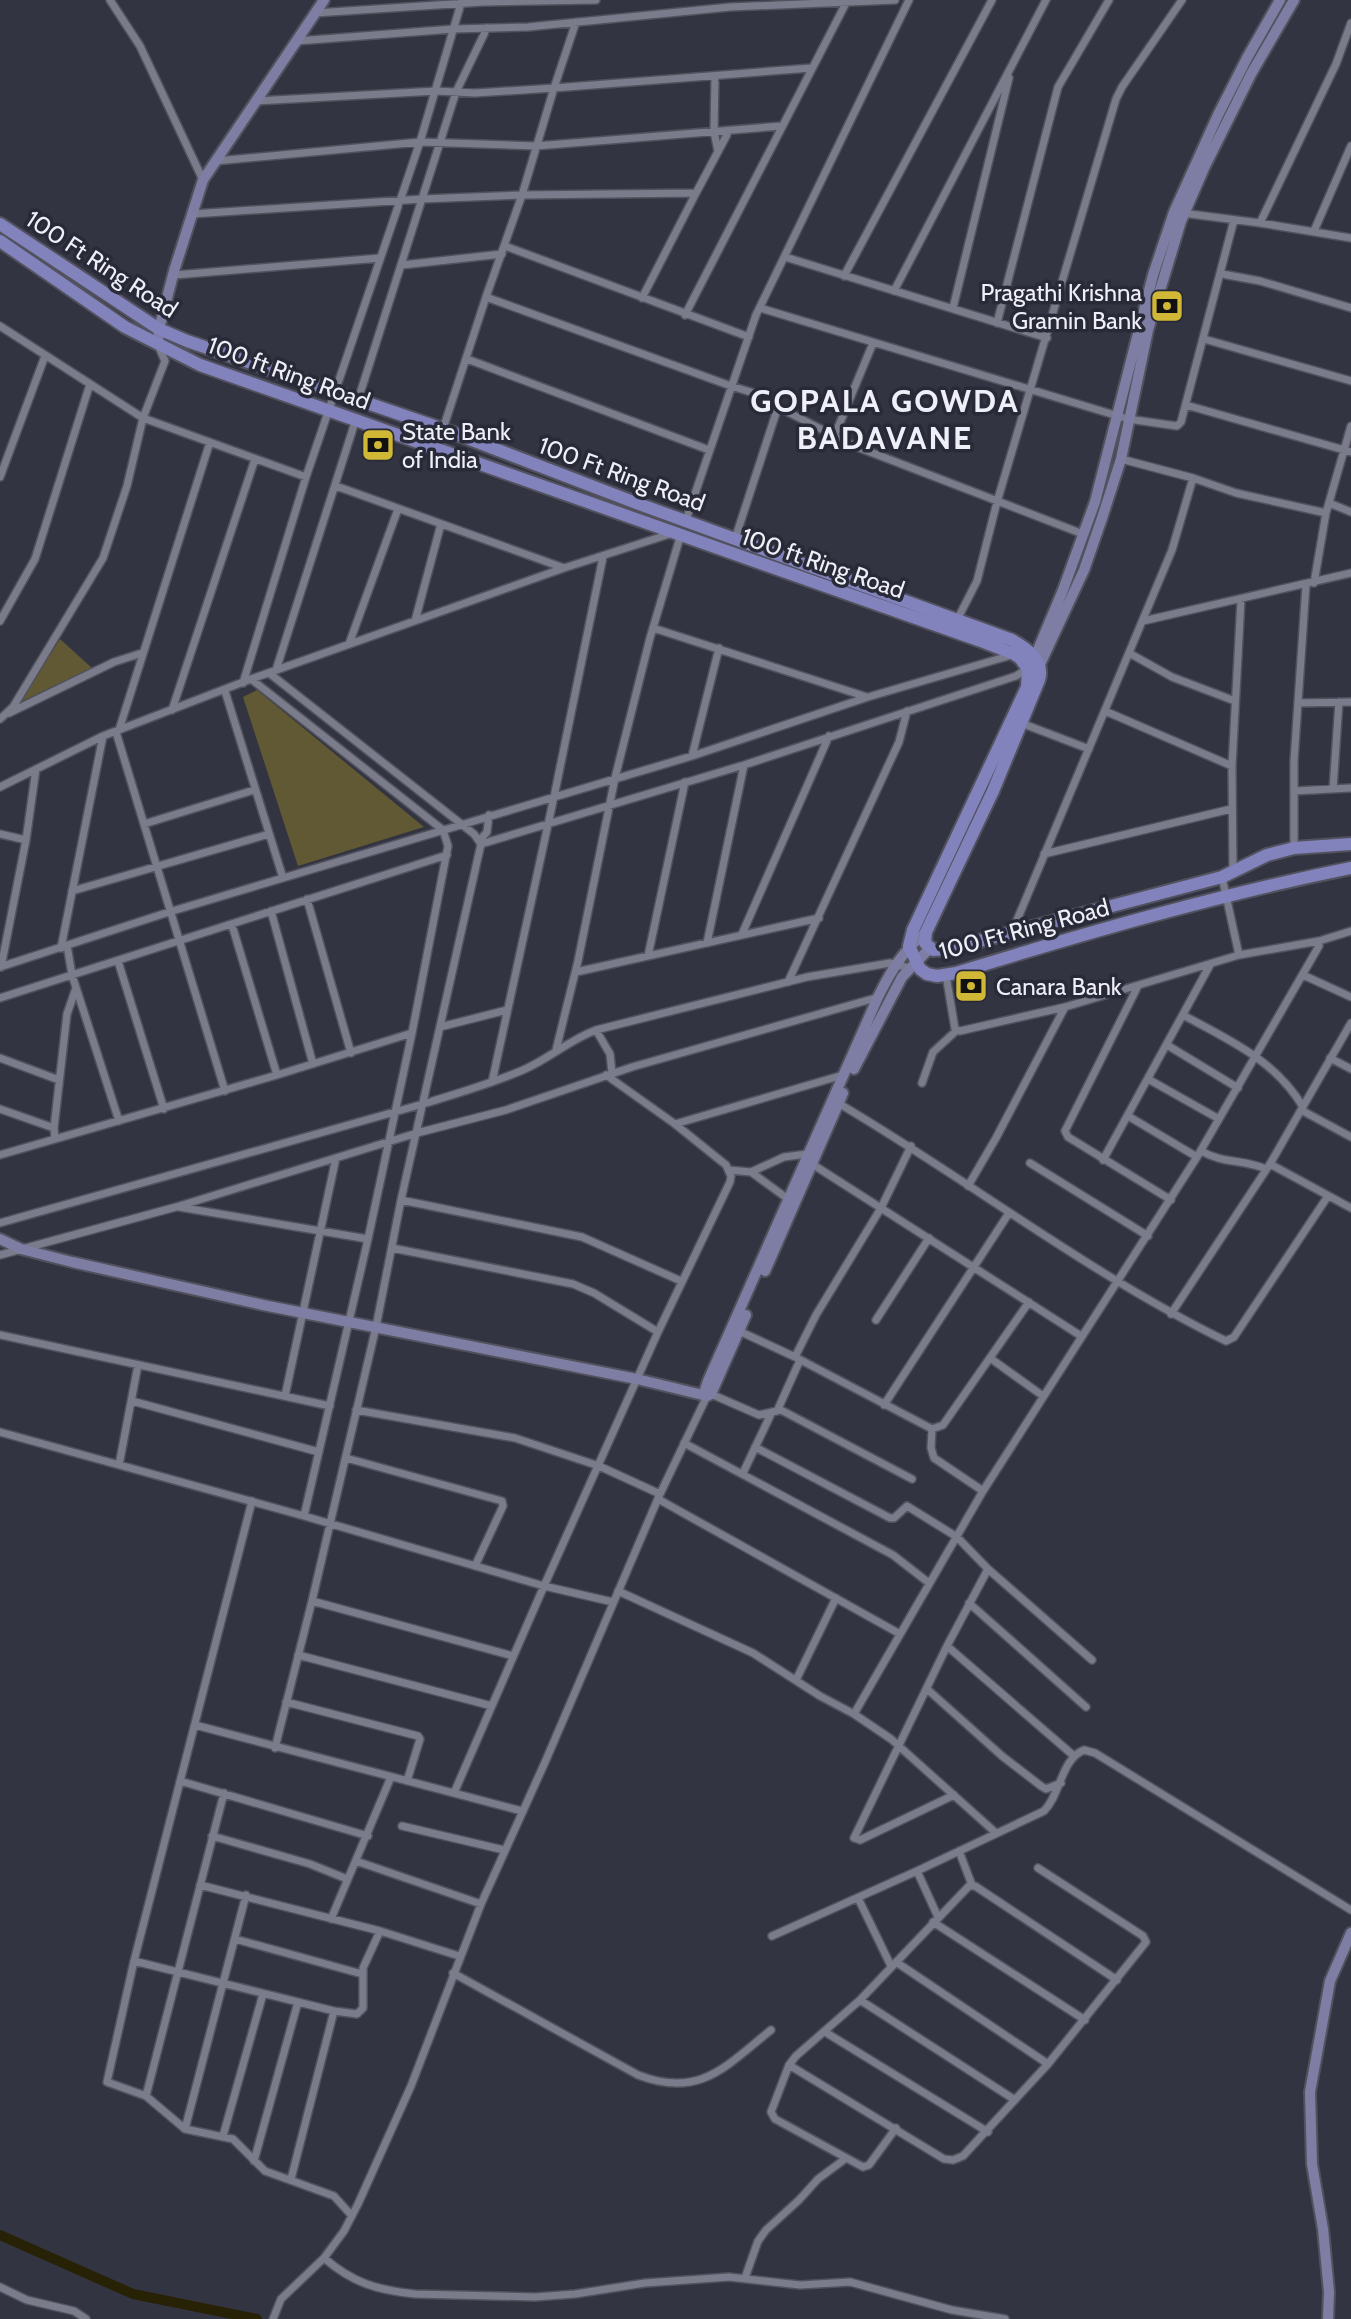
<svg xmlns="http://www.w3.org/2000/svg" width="1351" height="2319" viewBox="0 0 1351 2319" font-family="Cabin,sans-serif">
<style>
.green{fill:#605933}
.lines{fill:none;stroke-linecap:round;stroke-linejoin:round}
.canal{stroke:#272105;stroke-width:10}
.street-casing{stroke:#52525e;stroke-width:10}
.secondary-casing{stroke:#52525e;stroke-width:14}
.primary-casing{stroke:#52525e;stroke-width:16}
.street{stroke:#7a7b8b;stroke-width:7}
.secondary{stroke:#7e7ea4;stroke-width:10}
.primary{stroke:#8282bd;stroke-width:12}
.labels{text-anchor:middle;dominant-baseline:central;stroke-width:7;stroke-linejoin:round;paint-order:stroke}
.street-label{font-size:24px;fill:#eeeff8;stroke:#292a37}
.poi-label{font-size:24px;fill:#eeeff8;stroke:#292a37;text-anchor:start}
.district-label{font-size:32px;font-weight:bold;letter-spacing:2px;fill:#eeeff8;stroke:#292a37}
</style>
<rect width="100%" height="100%" fill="#333442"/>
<path class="green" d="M60 639 92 668 20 702Z
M257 690 424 827 298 866 243 697Z"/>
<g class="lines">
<path class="canal" d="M0 2235 133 2294 257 2319"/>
<defs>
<path id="street" d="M110 0 140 46 203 180
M315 13 483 2 596 0
M297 41 453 29 528 27 730 7 895 0
M715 76 714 132 718 151
M256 101 436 91 475 93 554 88 811 68
M216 161 420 142 536 146 781 126
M1182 213 1260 223 1351 238
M192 214 422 199 522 195 696 193 729 131
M1260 223 1336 64 1351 23
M1314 231 1351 146
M505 246 749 337
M785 257 1047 338
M402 265 502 254
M1222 274 1260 281 1351 308
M175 275 380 258
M844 276 992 0
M894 291 1046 0
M486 297 731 386 777 400 778 407 735 539
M642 298 696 193
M760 308 1128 419 1177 426 1181 422 1234 220
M953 308 1009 78
M685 315 846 3
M997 323 1058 87 1109 0
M0 326 143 418 306 477
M1204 339 1351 381
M467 359 709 450
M358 400 456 92 487 28
M1186 405 1351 452
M778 407 852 445 1083 534
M443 429 486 297 522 195 554 88 576 22
M834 437 873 343
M1121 459 1193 478 1236 493 1326 513 1351 426
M0 477 45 356
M336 486 564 568
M1329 503 1351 512
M685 523 756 315 909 0
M1314 583 1326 513
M957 620 977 581 997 502 1116 99 1122 87 1182 0
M0 621 35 559 90 384
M415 621 441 524
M1143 621 1351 573
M653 628 867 697
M349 644 398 509
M1129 653 1172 677 1235 701
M276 670 356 419
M269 673 474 834 481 844 401 1200 376 1327 312 1601 275 1748
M251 679 443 830 448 846 412 1033 368 1239 304 1516
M243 683 306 477 420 142 462 0
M225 691 283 878
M1298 703 1351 702
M172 710 255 459
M1105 711 1232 766
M9 713 114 662 142 653
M0 719 13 707 103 558 127 486 143 418 165 361 158 345
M1021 723 1089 749
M119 730 210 442
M116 732 225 1091
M692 756 719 648
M0 787 103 736 251 679 564 568 673 533
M1333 789 1339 702
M1294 791 1351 788
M144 824 254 790
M0 834 26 840
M480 840 487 832 489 815
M481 844 744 765 1016 676 1027 669
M1294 848V761L1306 585
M1044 854 1231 809
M1233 872 1232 766 1241 600
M72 891 269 834
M307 899 351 1053
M271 911 313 1064
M232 925 277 1075
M1012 932 1172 550 1193 478
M742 934 829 736
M1319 941 1351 931
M707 943 744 765
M67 945 72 975 119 1121
M61 948 103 736
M648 956 685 782
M118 961 164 1109
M0 967 169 912 692 756 868 697 1012 655
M1 967 26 840 36 769
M576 972 819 918
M946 975 955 1029 960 1031 1065 1007 1239 955
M1303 975 1351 997
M788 982 899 742 907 711
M1138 986 1065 1131 1068 1137 1171 1200
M0 998 447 855
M1183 1015C1229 1040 1275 1060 1303 1107
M440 1027 507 1010
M596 1030 610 1054 612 1073
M1167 1045 1238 1088
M556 1050 578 961 615 778 650 638 681 534
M0 1058 59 1080
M1330 1058 1351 1069
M1148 1079 1219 1119
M492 1082 554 797 603 557
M922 1083 933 1052 956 1031
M838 1103C969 1180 1089 1274 1226 1341L1234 1337 1328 1196
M0 1109 54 1128
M1301 1110 1351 1137
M1128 1116 1197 1157
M675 1124 843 1075
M55 1139 54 1128 67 1014 76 988
M1201 1151C1224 1164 1243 1159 1266 1169
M0 1155 277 1075 412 1033
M1103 1160 1210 965
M1030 1163 1148 1236
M812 1164 1081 1336
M1270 1164 1351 1208
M729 1170 751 1172 784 1157 807 1154
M751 1172 788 1199
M968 1186 996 1138 1065 1007
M401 1200 582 1237 681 1281
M179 1207 368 1239
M0 1223 430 1102C461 1092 493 1083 523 1070 549 1059 569 1040 596 1030L807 977 890 963 909 968
M392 1248 573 1284 594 1293 658 1332
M0 1255 176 1207 417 1133 506 1110 632 1067 879 997
M1171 1314 1270 1164 1351 1023
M876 1320 929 1238
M739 1331 795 1357 932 1429 943 1425 1029 1302
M0 1335 330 1406
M795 1357 816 1315 881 1208 911 1146
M990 1358 1043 1396
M711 1394 759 1415 781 1410 912 1479
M285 1396 336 1158
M132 1401 319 1452
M884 1405 1009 1213
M778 1409 800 1360
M356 1410 515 1438 599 1466 660 1494
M932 1429 931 1448 934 1458 983 1491
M0 1432 304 1516 544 1586 613 1602
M684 1443 893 1555 929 1583
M755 1447 890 1518H894L907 1506 957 1537 988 1569 1092 1660
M346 1458 502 1501 503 1506 475 1566
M119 1465 138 1365
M743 1473 771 1414
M658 1499 900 1634
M252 1501 134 1961 107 2082 146 2096 185 2129 233 2139 265 2171 334 2196 352 2216
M618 1591 753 1653 820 1696 854 1714 891 1739 996 1833
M312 1601 513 1656
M969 1603 1086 1707
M947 1646 1074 1756
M298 1655 492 1706
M796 1680 836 1598
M927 1689 1002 1756 1041 1786 1046 1789 1061 1783
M286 1702 418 1736 420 1739 407 1781
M854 1714 983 1491 1197 1157 1319 946V941L1239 955 1222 877
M195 1725 522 1811
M180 1781 368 1836
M454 1793 544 1586 658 1332 730 1182 731 1176 726 1165 675 1124 606 1075
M954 1795 860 1840 854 1838 947 1646 988 1569
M402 1826 504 1850
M212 1836 310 1864 347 1879
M959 1851 972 1885
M356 1861 481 1904
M917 1871 938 1917
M200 1885 380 1931
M858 1898 891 1966
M331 1919 391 1777
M933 1922 1085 2020
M772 1936 917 1871 1044 1811C1061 1794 1061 1759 1084 1750L1095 1753 1351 1910
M235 1939 362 1974
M134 1961 334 2011 357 2014 363 2008V1968L380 1931 459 1956
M896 1962 1048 2064
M453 1973 638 2075C700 2099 726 2066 771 2030
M860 2000 1015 2100
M825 2032 988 2132
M789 2065 944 2159 953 2160 963 2156 1048 2064 1146 1942 1143 1936 1038 1868
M146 2096 224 1793
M896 2128 869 2165 863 2167 775 2119 771 2112 789 2065 796 2056 860 2000 969 1886H975L1117 1980
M185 2129 246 1895
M223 2136 263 1994
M254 2161 298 2002
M291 2179 334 2011
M324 2258C353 2283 377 2290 415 2294L535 2297 575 2294 645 2283 729 2277 800 2285 850 2282 952 2310 1005 2319
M745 2278 758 2241 766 2230 799 2200 818 2179 845 2159
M0 2287 27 2300 74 2311 86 2319
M273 2319 281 2299 324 2258 344 2231 358 2204 411 2086 481 1904 546 1760 660 1494 707 1396"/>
<path id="secondary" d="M158 344 159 329 174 271 203 180 324 0
M1032 664 1063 590 1095 502 1153 275 1174 212 1218 115 1247 58 1280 0
M1036 673 1084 570 1102 518 1121 459 1148 330 1181 221 1205 166 1251 74 1294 0
M854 1069 902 977 930 948
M0 1239 21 1249 72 1262 263 1305 637 1379 707 1396
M765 1271 843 1093
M707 1396 704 1393 708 1381 878 997C892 969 902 952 926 932
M707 1396 711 1394 746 1315
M1328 2319 1329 2292 1323 2229 1312 2164 1310 2092 1330 1981 1351 1933"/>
<path id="primary" d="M0 224 159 329 187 341 443 429 636 503 1012 640C1026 648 1045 660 1039 680L993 791 926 932 925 943 933 950 949 949 1222 877 1267 855 1294 848 1351 844
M0 241 125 327 200 365 981 641 1014 654 1020 658 1028 669 1027 687 913 930 909 946 920 969 927 974 937 976 956 973C1086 933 1217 895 1351 868"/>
</defs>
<use href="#street" class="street-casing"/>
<use href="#secondary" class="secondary-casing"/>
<use href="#primary" class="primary-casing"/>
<use href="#street" class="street"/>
<use href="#secondary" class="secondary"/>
<use href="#primary" class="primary"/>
</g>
<defs>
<symbol id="bank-square" viewBox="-11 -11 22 22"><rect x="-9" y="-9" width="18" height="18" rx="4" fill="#d1b736" stroke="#292a37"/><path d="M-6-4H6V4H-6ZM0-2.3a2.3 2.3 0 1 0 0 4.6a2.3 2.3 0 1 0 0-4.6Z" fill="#111"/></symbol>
</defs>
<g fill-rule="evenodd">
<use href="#bank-square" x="1148" y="287" width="38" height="38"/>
<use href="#bank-square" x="359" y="426" width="38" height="38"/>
<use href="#bank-square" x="952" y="967" width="38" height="38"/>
</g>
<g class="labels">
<g class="street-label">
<text transform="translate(102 264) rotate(33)">100 Ft Ring Road</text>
<text transform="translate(289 373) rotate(20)">100 ft Ring Road</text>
<text transform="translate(622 474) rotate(20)">100 Ft Ring Road</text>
<text transform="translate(823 563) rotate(19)">100 ft Ring Road</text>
<text transform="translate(1024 929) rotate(-15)">100 Ft Ring Road</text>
</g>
<g class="poi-label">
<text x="1142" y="292" text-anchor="end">Pragathi Krishna<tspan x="1142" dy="28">Gramin Bank</tspan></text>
<text x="402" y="431">State Bank<tspan x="402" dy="28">of India</tspan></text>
<text x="996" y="986">Canara Bank</text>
</g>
<g class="district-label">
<text x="885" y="400">GOPALA GOWDA<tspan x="885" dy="37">BADAVANE</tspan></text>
</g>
</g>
</svg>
